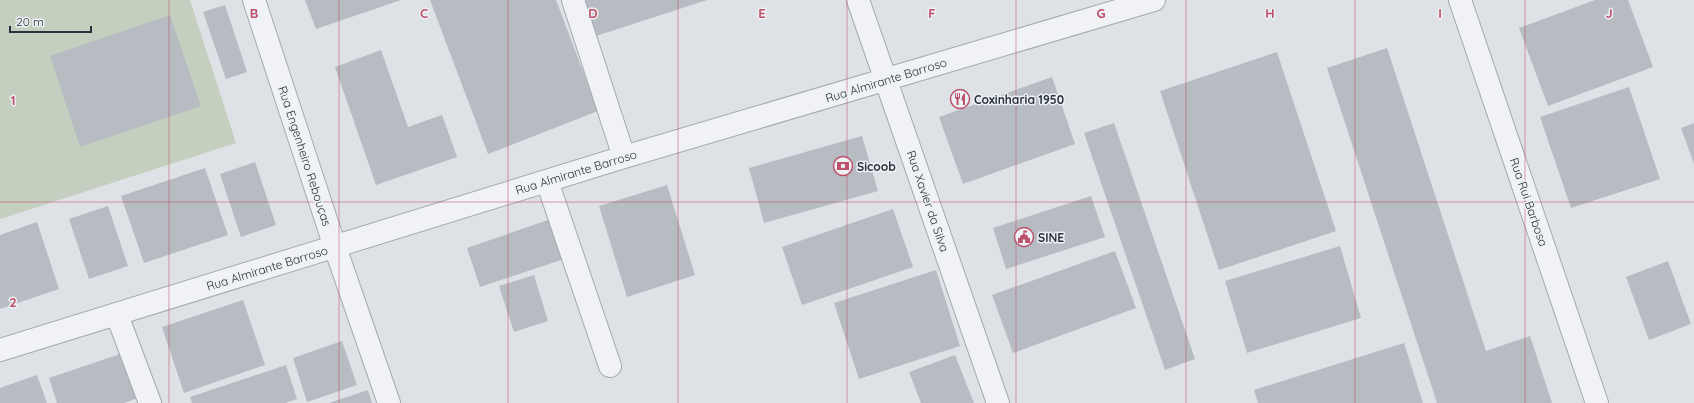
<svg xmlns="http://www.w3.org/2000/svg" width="1694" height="403" viewBox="0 0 1694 403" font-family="Quicksand,sans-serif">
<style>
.green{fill:#c5cfc0}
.building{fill:#b6bcc2}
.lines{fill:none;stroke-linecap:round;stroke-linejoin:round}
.minor-casing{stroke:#a4a9af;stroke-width:24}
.minor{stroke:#f0f2f5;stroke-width:22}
.grid{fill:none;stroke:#bd516b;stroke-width:1;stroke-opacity:0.55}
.labels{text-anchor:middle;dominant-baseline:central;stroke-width:3;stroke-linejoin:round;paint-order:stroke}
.street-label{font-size:12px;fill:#29313b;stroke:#edf1f4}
.poi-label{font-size:12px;font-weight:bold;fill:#29313b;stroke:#edf1f4;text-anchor:start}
.grid-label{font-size:13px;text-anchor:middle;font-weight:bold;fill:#bd516b;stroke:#edf1f4;stroke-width:3;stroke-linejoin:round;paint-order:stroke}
</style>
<rect width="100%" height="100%" fill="#dee2e6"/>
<path class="green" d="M0 0H190L236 143 0 219Z"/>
<path class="building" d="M305 0H401L316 29Z
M430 0H556L598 111 488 154Z
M585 0H707L596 36Z
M1595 0H1628L1653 67 1548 106 1519 28Z
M225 5 247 72 226 79 203 12Z
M170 15 201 106 80 147 50 56Z
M1387 48 1486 351 1530 336 1552 403H1437L1327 68Z
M381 50 408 127 442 115 457 157 376 185 335 67Z
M1277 52 1336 231 1219 270 1160 91Z
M1052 77 1075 144 963 184 939 117Z
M1629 87 1660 179 1571 208 1540 117Z
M1114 123 1195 359 1165 370 1084 133Z
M1694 123V164L1681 128Z
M862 136 878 191 764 223 749 168Z
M255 162 276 225 241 237 220 174Z
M205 168 228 235 144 263 121 196Z
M667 185 695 275 627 297 599 206Z
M1091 196 1105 237 1006 269 993 228Z
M108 206 128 266 89 279 69 219Z
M893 209 913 267 802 305 782 247Z
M551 219 564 259 480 287 467 248Z
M37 222 59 289 0 309V235Z
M1340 246 1361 318 1247 353 1225 281Z
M1115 251 1136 308 1013 353 992 295Z
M1668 261 1691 324 1649 340 1626 277Z
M936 270 960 346 859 379 834 303Z
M534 275 548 321 514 332 499 286Z
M243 300 265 365 184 393 162 327Z
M342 341 357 385 307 402 293 358Z
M1404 343 1423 403H1258L1254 390Z
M123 353 138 398 124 403H57L49 378Z
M955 355 974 403H921L909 372Z
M286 365 297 399 285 403H192L190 397Z
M37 375 47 403H0V388Z
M368 390 372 403H329Z"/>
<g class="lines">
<defs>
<path id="minor" d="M254 0 335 247 389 403
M573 0 624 157
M858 0 998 403
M1460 0 1597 403
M547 181 610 366
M117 315 150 403
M0 350 624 157 1154 0"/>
</defs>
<use href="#minor" class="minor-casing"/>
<use href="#minor" class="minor"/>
</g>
<path class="grid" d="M169 0V403M339 0V403M508 0V403M678 0V403M847 0V403M1016 0V403M1186 0V403M1355 0V403M1525 0V403M0 202H1694"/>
<defs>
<symbol id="restaurant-ring" viewBox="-11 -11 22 22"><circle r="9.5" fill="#edf1f4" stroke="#bd516b" stroke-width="1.5"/><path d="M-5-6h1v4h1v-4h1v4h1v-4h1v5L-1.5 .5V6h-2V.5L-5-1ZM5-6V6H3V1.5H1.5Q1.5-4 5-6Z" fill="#bd516b"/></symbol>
<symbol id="bank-ring" viewBox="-11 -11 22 22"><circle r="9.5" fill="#edf1f4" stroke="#bd516b" stroke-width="1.5"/><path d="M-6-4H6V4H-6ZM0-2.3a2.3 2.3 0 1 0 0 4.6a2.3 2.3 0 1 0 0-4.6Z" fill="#bd516b"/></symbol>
<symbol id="civic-ring" viewBox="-11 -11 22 22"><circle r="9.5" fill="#edf1f4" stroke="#bd516b" stroke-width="1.5"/><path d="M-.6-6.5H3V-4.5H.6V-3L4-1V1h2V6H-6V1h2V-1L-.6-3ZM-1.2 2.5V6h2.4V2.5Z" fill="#bd516b"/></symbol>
</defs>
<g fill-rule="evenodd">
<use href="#restaurant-ring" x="949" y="88" width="22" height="22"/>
<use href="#bank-ring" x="832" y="155" width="22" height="22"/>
<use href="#civic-ring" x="1013" y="226" width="22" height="22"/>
</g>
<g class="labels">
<g class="street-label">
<text transform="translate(886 80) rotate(-17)">Rua Almirante Barroso</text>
<text transform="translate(305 156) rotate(72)">Rua Engenheiro Rebouças</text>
<text transform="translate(576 172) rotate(-17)">Rua Almirante Barroso</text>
<text transform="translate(928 201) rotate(71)">Rua Xavier da Silva</text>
<text transform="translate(1529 202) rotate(71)">Rua Rui Barbosa</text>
<text transform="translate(267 268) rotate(-17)">Rua Almirante Barroso</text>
</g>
<g class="poi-label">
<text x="974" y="99">Coxinharia 1950</text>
<text x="857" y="166">Sicoob</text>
<text x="1038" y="237">SINE</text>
</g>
</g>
<g class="grid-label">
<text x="254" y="18">B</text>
<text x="424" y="18">C</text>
<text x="593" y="18">D</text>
<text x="762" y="18">E</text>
<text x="932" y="18">F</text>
<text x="1101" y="18">G</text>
<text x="1270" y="18">H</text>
<text x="1440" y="18">I</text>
<text x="1609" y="18">J</text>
<text x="13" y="105">1</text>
<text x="13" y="307">2</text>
</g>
<path d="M10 26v6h81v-6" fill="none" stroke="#29313b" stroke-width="2"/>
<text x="16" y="26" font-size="12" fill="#29313b" stroke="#edf1f4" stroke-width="3" paint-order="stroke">20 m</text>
</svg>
